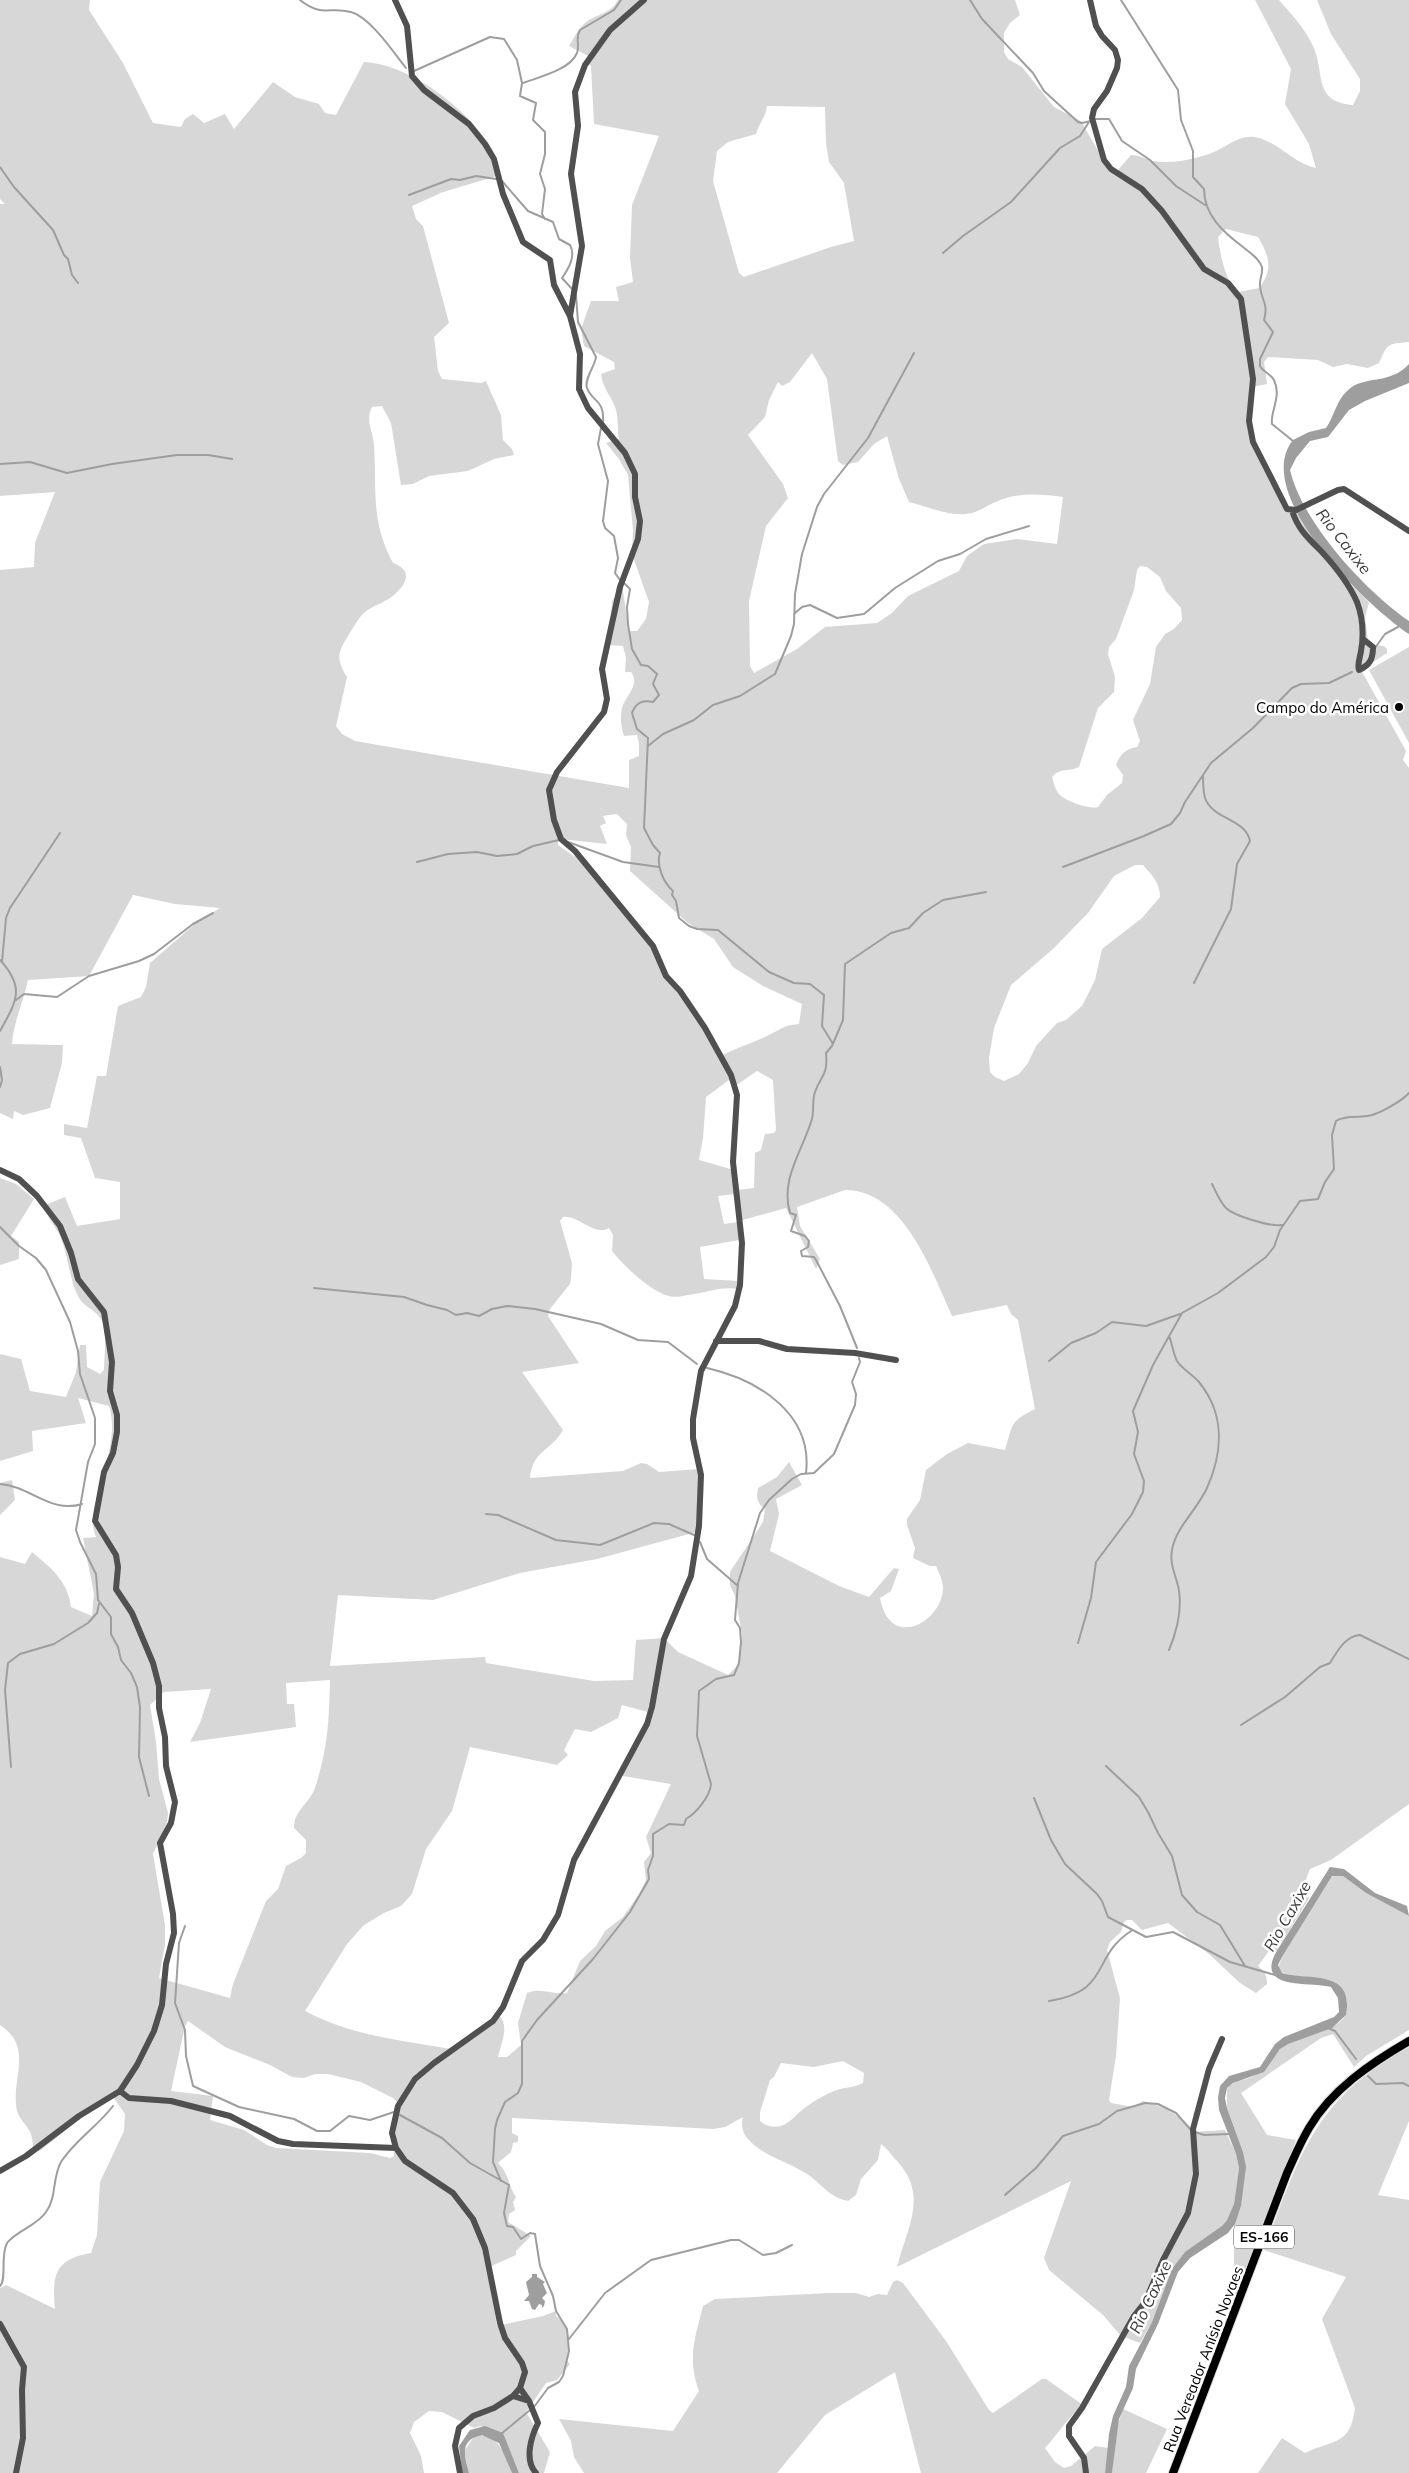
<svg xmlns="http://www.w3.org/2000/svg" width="1409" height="2473" viewBox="0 0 1409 2473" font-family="Mulish,sans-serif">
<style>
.green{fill:#d7d7d7;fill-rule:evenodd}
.water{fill:#9e9e9e}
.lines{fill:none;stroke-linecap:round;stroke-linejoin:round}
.stream{stroke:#9e9e9e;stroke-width:2}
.major-casing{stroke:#dbdbdb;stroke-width:10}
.minor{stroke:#505050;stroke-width:6}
.major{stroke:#000;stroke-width:8}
.poi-dot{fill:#000;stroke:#fff;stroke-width:2}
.labels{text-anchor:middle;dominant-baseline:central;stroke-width:5;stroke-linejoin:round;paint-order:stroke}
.shield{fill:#fff;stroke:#4c4c4c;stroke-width:1}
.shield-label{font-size:14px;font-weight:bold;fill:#000}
.poi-label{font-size:15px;fill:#000;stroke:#fff;text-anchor:end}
.street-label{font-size:15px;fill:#000;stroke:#fff}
.water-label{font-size:16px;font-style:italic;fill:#3f3f3f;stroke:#fff}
</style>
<rect width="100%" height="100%" fill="#fff"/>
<path class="green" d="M0 0H90L89 10 123 63 153 123 181 127 185 119 193 114 204 123 225 114 234 129 273 82 295 97 319 104 325 113 336 115 364 62C410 64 469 110 492 149 496 156 497 166 500 175L443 192 412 206 416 219 423 226 449 323 434 337 438 371 442 379 481 383 486 381 501 415 503 440 512 449 514 455 494 459 468 471 429 476 413 484 401 485 391 423 382 406 372 407C365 420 373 431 374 445 377 490 370 520 393 563 412 570 408 582 395 594 387 602 374 605 365 612 359 617 355 625 351 631 339 651 334 656 347 677L336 726 342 734 355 741 629 788V760L639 756V744L637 735 624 736C621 727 620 718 622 708 625 696 641 685 631 672H625L626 658 623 646 609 645 612 601 622 584 629 631H637L646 619 649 602 632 554 633 530 628 475 619 459 606 443 619 439C617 428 619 418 615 407 610 394 603 389 601 374L615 369 614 362 584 346 581 329 591 301H619L616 287 633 282 630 258 632 205 659 136 594 124 591 66 586 62 590 57 569 46C574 38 578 29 585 23 597 13 610 15 618 0H1015L1020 15 1010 23 1004 33V52L1008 59 1022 67 1054 107 1081 121 1105 163 1111 170H1118L1131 155C1139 155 1145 159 1153 161 1173 164 1189 160 1209 154 1225 149 1240 132 1259 138 1280 144 1295 164 1316 168L1309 144 1285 104 1291 69 1255 0H1279C1291 14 1304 27 1312 44 1326 70 1311 102 1353 105L1360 91V79L1331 34 1317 0H1409V342C1387 344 1388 343 1379 363L1368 368 1347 364 1333 367 1318 360 1268 357 1264 362 1267 384 1252 387 1250 423 1253 442 1283 503 1296 511 1348 581 1369 602 1365 618 1368 641 1373 645 1384 646 1387 649V653L1361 670 1406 751 1403 760 1409 768V1804L1331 1860 1310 1869 1304 1884 1309 1898 1276 1953 1269 1951 1258 1966C1265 1972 1267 1975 1267 1984L1256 1993 1240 1983 1209 1954 1168 1923 1142 1930 1132 1920H1127L1124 1922 1121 1932 1110 1942 1107 1950 1120 1998 1116 2056 1109 2100 1111 2103 1133 2107 1143 2101C1160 2105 1184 2116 1193 2132L1225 2130 1236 2154 1239 2168 1234 2204 1227 2220 1222 2226 1172 2269 1152 2322 1140 2343 1121 2336 1103 2315 1049 2270 1044 2258 1071 2181 897 2267C907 2227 929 2196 897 2161 891 2155 887 2148 881 2144L878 2160 861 2179 856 2195 848 2201C831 2198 823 2186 810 2176 791 2162 763 2157 747 2138 742 2132 741 2124 743 2117L725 2127 713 2129 512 2118V2133L518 2136V2142L513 2143 511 2152 498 2163C510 2175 508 2186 516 2197L513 2202 515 2210 509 2214 508 2222 531 2236 516 2251V2255L487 2268 497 2326 543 2316 556 2311V2316C573 2327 569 2343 567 2361L570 2364 557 2380 546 2383 526 2412 550 2452 544 2473H519L502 2433 480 2426 474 2428 442 2412 429 2411 414 2422 410 2433 421 2456 424 2473H0V2288L6 2285 55 2309C52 2276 54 2259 91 2253L97 2235 100 2182 124 2131 125 2114 111 2094 41 2150 33 2153C33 2147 33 2140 31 2134 28 2126 19 2119 17 2111 10 2079 35 2048 0 2025V1557L25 1564 32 1552C51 1568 68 1581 71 1607L92 1616 94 1594 83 1538 96 1537C82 1507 123 1451 109 1406L78 1398 86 1423 32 1431 33 1451 0 1461V1354L21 1359 30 1391 66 1397 76 1372 80 1345H86L87 1367 100 1374 104 1370C104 1355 107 1337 103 1323 99 1311 85 1308 79 1298 68 1278 69 1253 58 1232 52 1222 46 1216 45 1205L65 1197 77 1226 120 1219V1182L95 1178 81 1138 64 1135V1124L87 1128 97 1076H106L118 1006 141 997 146 987 150 963 196 923 220 908 175 904 133 895 89 976 28 980C23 1003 14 1020 12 1044L63 1045 62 1063 50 1108 23 1115 14 1111 13 1119 0 1113V570L34 567 35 543 55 492 0 496V204H5L0 199ZM767 106 825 107 826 143 829 162 844 183 854 241 831 247 744 277 739 273 713 181 717 151 728 142 756 134C759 123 766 117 767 106ZM1226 229 1258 237C1269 255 1274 270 1259 288L1239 292C1225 283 1220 253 1218 237ZM812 353 827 379 838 461 843 465 858 462 874 444 887 436 899 479 909 502C926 506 948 516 966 514 978 513 987 505 998 501 1019 492 1041 494 1063 497L1057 544 1017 539 984 544 967 556 959 571 908 596 892 613 877 623 825 627 797 649 754 673 750 666 749 601 766 526 788 498 783 484 748 435 765 417 769 400 778 382 782 386 790 382ZM1140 566 1147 567 1160 577 1166 591 1181 608 1182 620 1174 629 1165 634 1156 647 1150 684 1133 720 1140 741 1137 747C1126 749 1120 754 1116 765L1123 775 1122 783 1107 795 1098 807C1090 810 1066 801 1060 795 1055 790 1054 783 1052 777 1061 767 1069 772 1079 767L1098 708 1114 692 1115 677 1108 654 1109 647 1116 639 1134 590 1137 570ZM617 814 627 824 626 835 631 847 630 871 688 923 714 939 733 967 763 986 802 1004 799 1024C781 1026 784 1028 769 1035 753 1043 737 1047 721 1056L665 975 656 955 630 920 578 859 558 845V842L561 839 607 844 600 826 606 823 603 816ZM1135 865H1143C1152 875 1160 883 1160 897L1142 918 1102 949 1095 980 1082 1006 1066 1020 1057 1023 1036 1046 1028 1063 1019 1074 1004 1081 995 1077 990 1072 989 1058 994 1028 1011 985 1054 948 1088 913 1114 876ZM757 1071 773 1080 776 1130 774 1133 765 1134 761 1150 755 1153 754 1188 737 1190 734 1170 699 1160 703 1138 706 1097 729 1080 732 1085 738 1084ZM845 1190C903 1189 932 1272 952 1316L1007 1305 1011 1314 1018 1320 1035 1409C1009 1422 1013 1424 1005 1450L968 1443 947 1454 926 1470 920 1500 907 1519V1525L915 1548 913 1558 930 1566H936C939 1573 943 1581 943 1588 943 1621 890 1652 880 1598L891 1591 899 1569 894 1568 869 1597 839 1586 770 1551 779 1514 776 1499 802 1485 789 1462 777 1477 758 1488C756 1498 757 1503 765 1509L763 1522 730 1572V1585L735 1596 742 1634 738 1665 728 1675 678 1652 664 1638 636 1640 633 1680 594 1681 486 1663 485 1657 330 1666 338 1595 433 1600 520 1573 597 1559 700 1531 699 1469 659 1472 647 1464 641 1463 623 1471 530 1478C532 1451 551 1451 563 1430L522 1372 579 1363 548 1316 550 1309 570 1284 571 1278 572 1263 560 1221 563 1217C579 1215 594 1237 609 1228L613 1235 612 1251C623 1265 651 1292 669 1296 674 1298 683 1296 688 1295 705 1293 721 1286 738 1289L739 1281 704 1279 700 1247 739 1240 738 1222 724 1224 718 1196 735 1194 739 1221 786 1208 816 1269 820 1259 800 1226 797 1207ZM330 1680C329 1722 328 1748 315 1788 309 1804 294 1810 294 1828L306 1840V1853L301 1858 286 1866 278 1889 266 1901 233 1984 230 1998 159 1978 165 1944V1925L153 1854 167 1823 168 1813 159 1779 156 1742 150 1705 164 1692 211 1689 200 1723 190 1742 296 1727 294 1704H287L286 1683ZM622 1705 648 1712 650 1719 617 1775 671 1784 646 1837 651 1853 644 1862 646 1880 639 1894 623 1917 605 1931 596 1946 580 1961 567 1993C552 1995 541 1987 527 1993L518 2023 521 2045 507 2057H498C501 2043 510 2027 499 2015L493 2024 457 2050C406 2041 351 2036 305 2011L347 1944 364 1925 384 1913 401 1906 412 1894 426 1849 452 1811 470 1747 557 1765 568 1755 564 1750 575 1729 591 1732 618 1718ZM188 2021 225 2047 270 2065 292 2077 304 2078 315 2074H328L361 2082 393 2098 397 2102 394 2156 390 2158 370 2153 276 2148 267 2145 244 2130 210 2120 213 2096 171 2091 185 2026ZM843 2061 864 2073 863 2083C854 2088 846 2087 837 2090 826 2094 815 2100 806 2107 797 2113 792 2122 781 2126 774 2128 765 2126 760 2121V2112L770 2080 774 2077 781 2063 814 2067Z
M1409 647V743L1369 670Z
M0 1178 16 1184 34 1199 11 1236 19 1242V1259L0 1265Z
M12 1480 15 1500 0 1515V1483Z
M1335 1875 1343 1876 1366 1893 1409 1916V2030L1366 2056 1354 2067 1333 2034 1321 2038 1241 2093 1267 2135 1296 2140 1234 2303V2225L1241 2206 1243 2152 1227 2108V2089C1234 2079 1245 2081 1254 2076 1272 2067 1274 2051 1287 2044 1306 2033 1333 2034 1346 2015 1357 1959 1289 1988 1278 1968L1282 1957 1330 1878Z
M1409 2047V2121L1378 2195 1409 2200V2473H1258L1282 2438 1305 2453C1334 2439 1350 2446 1355 2408L1322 2319 1346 2277 1264 2250C1300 2155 1314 2099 1409 2047Z
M897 2280 903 2283 946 2341 989 2410 993 2413 1042 2379H1046L1083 2405C1068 2417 1058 2434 1045 2448L1055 2462 1064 2468 1071 2466 1095 2446 1108 2448 1105 2473H921L895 2372 825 2415 777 2473H584L574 2457 571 2441 559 2419 673 2431 699 2391C687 2358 695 2338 703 2306L715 2299 828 2293H856L869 2297 878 2294 887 2295 893 2282Z
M1123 2409 1167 2429 1146 2473H1112L1117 2427Z
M478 2435C499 2433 506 2457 512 2473H469L464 2451 474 2437Z"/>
<path class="water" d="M1409 364V383L1365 401 1349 410 1328 437 1310 441 1296 458 1290 470C1302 522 1365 591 1409 621V634C1368 607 1250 494 1293 440L1309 432 1326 428C1334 417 1336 401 1347 391 1364 374 1389 386 1409 364Z
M1330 1867 1344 1869 1375 1893 1407 1906 1409 1916 1366 1893 1343 1876H1332L1282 1957 1278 1965 1282 1973C1308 1981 1355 1968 1346 2015L1332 2028 1288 2044 1280 2049 1264 2072 1233 2083 1227 2088 1225 2098 1227 2108 1243 2152 1246 2167 1241 2206 1235 2224 1228 2233 1190 2258 1178 2272 1158 2324 1136 2369 1133 2388 1119 2419 1112 2473H1105L1109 2434 1113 2416 1126 2387 1129 2366 1152 2322 1172 2269 1185 2252 1222 2226 1227 2220 1234 2204 1239 2168 1236 2154 1219 2110 1218 2098 1220 2086 1229 2076 1260 2067 1275 2044 1284 2037 1334 2017 1339 2012 1338 1998 1331 1987C1311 1981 1257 1991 1275 1954Z
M532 2274H537V2277L545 2282 543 2284 547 2293 542 2298 545 2301 544 2306 542 2308V2305L539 2304 535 2310 532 2309 529 2301H524L529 2295 526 2282 532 2277Z
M485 2426 503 2433 519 2473H512L499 2443 482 2435C458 2440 465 2457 469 2473H462L459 2446 470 2430Z"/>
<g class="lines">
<path class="stream" d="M300 0C323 18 328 6 351 12 370 17 394 53 406 68
M970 0 982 19 1033 73 1044 91 1078 122 1082 123 1091 121
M1121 0 1178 90 1181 120 1193 151V177L1204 189C1204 215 1223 232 1243 247 1250 253 1259 258 1262 267 1263 274 1259 280 1260 286 1261 301 1269 303 1264 320L1273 332 1260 359V366C1263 372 1271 374 1274 380 1282 397 1270 411 1272 424L1293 441
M414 71 490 37 504 39 517 60 522 83 520 96 536 103 533 120 545 132V154L540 174 545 189 542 214 545 219
M523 83C539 77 570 70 577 53 580 45 575 38 580 30L614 10 621 0
M1095 119H1109L1122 141 1150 160 1176 186 1205 205
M0 167 14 187 53 230 64 255 68 259 72 275 78 283
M502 181 528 211 553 222 559 239 570 245C576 256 569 268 562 278L572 289
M409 195 451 179 460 180 476 176 496 179
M943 253 963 236 1011 202 1060 148 1080 136 1089 122
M576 295 578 322 596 357C595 366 584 379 587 388 592 402 605 399 603 423
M601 428 598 444 608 481 603 521 605 528 614 536 618 558 615 573 620 580
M0 464 30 462 67 473 112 464 177 455H208L232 459
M624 583 630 589 627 607 628 624 632 649 641 665 648 666 657 674 653 684 659 695 653 702C643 700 636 702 632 713L637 729 648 738 644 828 653 845 660 853C656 865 663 882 673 891L672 895 676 901 679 918 689 926 697 929 718 930 769 972 794 983 810 984 824 995 822 1026 833 1044
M794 614 802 607 810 605 837 618 864 614 895 588 938 561 960 554 986 539 1029 526
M1375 648 1385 634 1398 627
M648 746 663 734 694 720 713 705 740 696 775 674 791 636 794 624 795 594 802 554 817 507 824 494 868 438 914 353
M568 842 623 862 659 867
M417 862 448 854 477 852 497 856 517 854 533 846 559 840
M1063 867 1144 836 1171 824 1180 813 1185 802 1211 763 1253 728 1292 688 1301 684 1329 683 1352 672
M0 960C26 988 16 1002 0 1031
M2 962 6 918 10 908 60 833
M1194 983 1231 909 1237 864 1250 841C1245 818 1213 820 1205 798 1203 791 1203 782 1203 775
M16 1000 24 994 57 997 89 976 139 961 154 954 193 924 213 913
M0 1067 2 1080 0 1087
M1212 1184C1216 1192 1220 1202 1226 1208 1234 1216 1271 1227 1282 1225
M0 1227 19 1246 36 1258 46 1270 70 1322 78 1351 80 1374 95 1418V1444L88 1462 76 1530 80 1542 96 1574 98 1600 111 1617V1634L118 1647 121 1660 131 1673 137 1687 140 1707 139 1757 149 1796
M314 1288 404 1297 427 1305 447 1310 456 1315 467 1313 479 1316 492 1309 507 1306 535 1309 601 1324 638 1340 668 1342 697 1364
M1169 1336C1172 1343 1173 1353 1177 1361 1182 1369 1192 1374 1199 1382 1225 1414 1223 1452 1207 1488 1197 1510 1176 1527 1172 1550 1169 1565 1177 1577 1179 1591 1182 1612 1177 1631 1169 1650
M857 1348 840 1306 816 1260 814 1257 802 1256 801 1251 808 1247 809 1241 805 1236 791 1231 796 1215 790 1213C780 1179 802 1152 812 1119 814 1110 812 1101 815 1092 822 1073 828 1076 826 1053L832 1046 843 1020 845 964 891 933 909 928 923 913 943 900 986 892
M1049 1361 1071 1343 1096 1333 1112 1322 1146 1326 1180 1314
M707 1368C759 1380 813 1414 806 1473
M0 1484C30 1486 51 1514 82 1504
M486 1514 498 1515 556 1540 600 1545 654 1523 669 1524 694 1535
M700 1542 707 1559 738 1586
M1078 1643 1091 1598 1096 1562 1132 1514 1143 1492 1144 1481 1134 1454 1138 1432 1133 1411 1153 1365 1182 1313 1218 1293 1266 1257 1274 1247 1280 1230 1300 1201 1318 1199 1325 1182 1334 1169 1332 1135 1336 1121C1346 1115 1357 1118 1367 1116 1378 1115 1402 1101 1409 1093
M1241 1725 1285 1697 1320 1667 1330 1663C1337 1652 1345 1636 1360 1635L1409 1659
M1106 1766 1139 1797 1148 1812 1158 1833 1172 1856 1182 1895 1197 1912 1220 1925 1245 1966
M11 1767 5 1690 8 1663 20 1654 54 1644 88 1623 97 1613 99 1604
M1034 1798 1051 1840 1065 1864 1097 1894 1102 1901 1108 1917 1146 1937 1173 1932 1230 1962 1275 1975
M185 1926 179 1943 175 2003 185 2030 186 2056 193 2086 239 2107 294 2119 317 2131H330L349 2116 370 2120 394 2112
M1049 2001C1112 1991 1090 1958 1131 1931
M1328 2028 1335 2031 1356 2059
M1368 2076 1376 2084 1403 2083 1409 2086
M400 2115 442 2138 470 2163 509 2185 504 2213 507 2226 513 2227 521 2239 530 2233 535 2234 540 2266 553 2296 556 2311 567 2329 569 2351 563 2376 559 2382 548 2388 534 2407
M1195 2132 1204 2135 1229 2134
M501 2181 493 2162 495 2129 497 2120 505 2102 518 2093 522 2084V2041L537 2020 593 1959 630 1912 649 1879 648 1870 653 1856V1834L669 1824 684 1825 686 1819C696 1813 710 1797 711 1784L697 1736 699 1691 716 1679 734 1675 739 1663 741 1642 740 1628 735 1620 738 1583 760 1513 769 1500 792 1479 801 1474 814 1473 834 1454 855 1405 856 1394 852 1382 860 1362 859 1358
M1005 2195 1036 2168 1063 2136 1099 2124 1117 2111 1145 2103 1158 2104 1176 2113 1191 2130
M0 2286C7 2279 0 2257 7 2243 17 2230 37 2226 46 2212 57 2197 52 2178 61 2162 75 2140 98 2126 113 2106
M569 2339 605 2293 651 2260 731 2240H739L763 2255 776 2253 792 2245
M501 2434 530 2410"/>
<defs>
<path id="major" d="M1173 2473 1287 2173C1294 2158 1300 2143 1309 2128 1331 2090 1371 2063 1409 2041"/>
</defs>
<use href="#major" class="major-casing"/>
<path class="minor" d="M395 0 407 26 412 76 424 90 469 124 485 144 494 159 503 194 523 242 550 260 554 285 570 316
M1090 0 1096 26 1102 36 1115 50 1118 60 1117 68 1107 91 1094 109 1092 118 1104 160 1111 169 1142 189 1162 211 1204 269 1228 283 1241 299 1253 379 1249 421 1253 442 1287 509 1296 510 1338 490 1344 489 1409 531
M1292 510C1297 528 1308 538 1321 551 1334 565 1349 584 1357 602 1363 618 1364 634 1361 651 1360 658 1357 664 1359 670 1370 665 1373 659 1373 647L1363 639
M0 1170 19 1179 37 1196 60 1226 71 1253 78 1279 104 1312 112 1362 110 1391 117 1415V1432L113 1453 104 1472 95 1521 116 1555 118 1567 116 1589 132 1613 153 1663 159 1686V1708L165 1737 166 1766 175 1802 171 1823 160 1843 173 1914 174 1933 166 1964 162 2005 154 2031 137 2065 120 2091 79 2116 26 2156 0 2171
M716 1341H759L787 1349 855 1353 896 1360
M120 2091 129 2098 171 2101 230 2116 278 2141 293 2144 396 2148
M0 2324 24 2367 22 2390 23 2438 16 2473
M513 2396 529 2401 520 2388
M529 2401 538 2423C531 2437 524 2460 536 2473
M460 2473 455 2446 459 2428 473 2416 494 2408 513 2396 520 2388 525 2372 522 2363 505 2338 500 2323 485 2248 473 2219 453 2193 405 2161 396 2148 392 2133 398 2106 415 2079 434 2063 493 2021 503 2007 522 1961 543 1940 558 1915 574 1860 647 1724 652 1707 664 1639 691 1576 699 1526 701 1475 693 1438V1419L701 1371 735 1306 740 1285 742 1243 733 1162 737 1095 731 1075 705 1028 680 991 666 976 653 946 575 851 561 839 554 820 549 790 557 772 604 712 607 699 602 669 620 587 638 539 640 521 635 497V474L625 453 588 408 579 389 580 354 570 316 582 246 571 174 578 126 575 92 585 65 610 30 644 0
M1086 2473 1084 2458 1069 2436V2426L1082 2408 1134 2316 1145 2302 1163 2260 1188 2213 1196 2174 1193 2129 1209 2069 1222 2039"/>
<use href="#major" class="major"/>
</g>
<circle class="poi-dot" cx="1399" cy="707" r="5"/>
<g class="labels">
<rect class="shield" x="1234" y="2225.5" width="60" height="23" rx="4"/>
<g class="shield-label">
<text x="1264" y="2237">ES-166</text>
</g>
<g class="poi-label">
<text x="1389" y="707">Campo do América</text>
</g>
<g class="street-label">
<text transform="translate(1203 2359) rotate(-69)">Rua Vereador Anísio Novaes</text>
</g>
<g class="water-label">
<text transform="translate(1344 541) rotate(52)">Rio Caxixe</text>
<text transform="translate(1287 1916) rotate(-60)">Rio Caxixe</text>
<text transform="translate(1150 2297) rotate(-65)">Rio Caxixe</text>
</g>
</g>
</svg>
